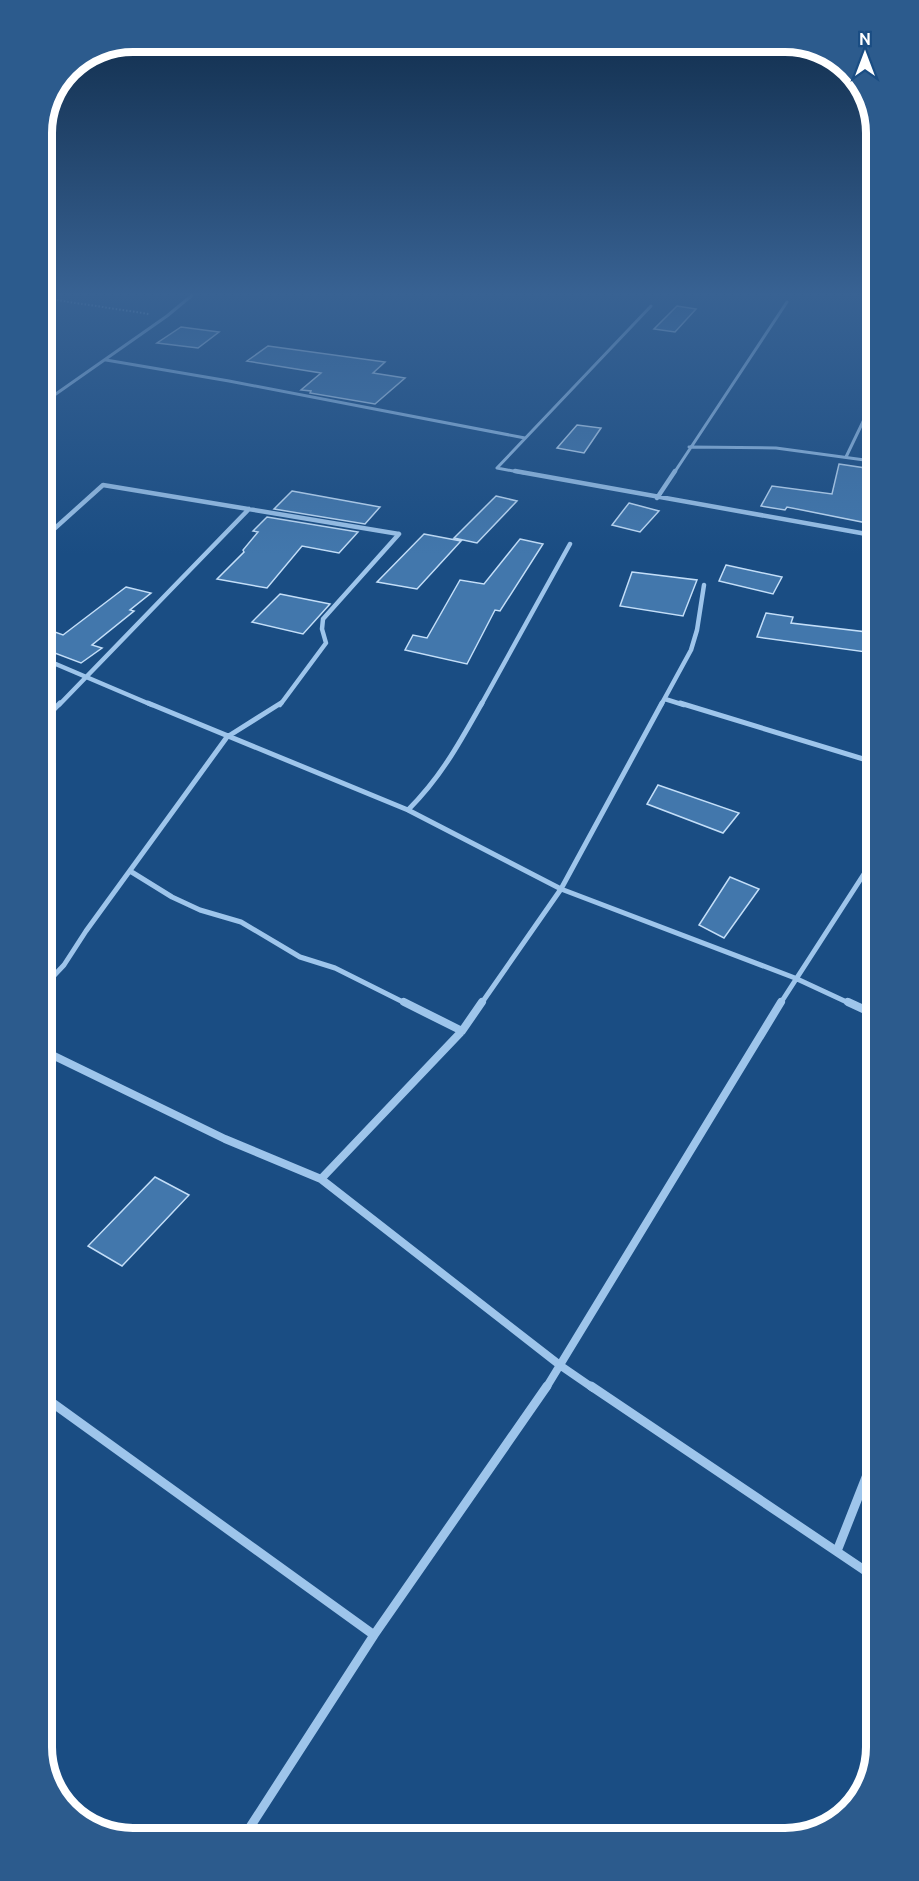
<svg xmlns="http://www.w3.org/2000/svg" width="919" height="1881" viewBox="0 0 919 1881" font-family="Ubuntu,sans-serif">
<style>
.building{fill:#4277ac;stroke:#c3def8;stroke-width:1.5}
.lines{fill:none;stroke-linecap:round;stroke-linejoin:round}
.path{stroke:#9ec5eb;stroke-width:2;stroke-dasharray:1.5 2;stroke-linecap:butt}
.street-far4{stroke:#9ec5eb;stroke-width:3}
.street-far3{stroke:#9ec5eb;stroke-width:4.5}
.street-far2{stroke:#9ec5eb;stroke-width:5}
.street-far1{stroke:#9ec5eb;stroke-width:8}
.street{stroke:#9ec5eb;stroke-width:9}
.rim{fill:none;stroke:#fff;stroke-width:8}
</style>
<rect width="100%" height="100%" fill="#1a4d83"/>
<path class="building" d="M677 306 696 309 675 332 654 329Z
M181 327 219 332 198 348 157 343Z
M268 346 385 362 373 373 405 378 375 404 310 393 311 391 301 390 321 373 247 361Z
M577 425 601 428 584 453 557 448Z
M839 464 872 469V524L787 507 785 510 761 506 772 486 832 494Z
M292 491 380 507 365 524 274 509Z
M496 496 517 501 477 543 454 538Z
M629 503 659 511 640 532 612 525Z
M267 517 358 532 339 553 302 546 267 588 217 579 244 552 243 550 258 532 253 531Z
M424 534 461 541 417 589 377 582Z
M520 539 543 544 500 611 495 610 467 664 405 650 413 635 427 638 460 580 484 584Z
M726 565 782 577 773 594 719 581Z
M632 572 697 580 683 616 620 606Z
M126 587 151 593 130 610 134 611 92 645 102 648 81 663 44 649V628L63 635Z
M280 594 330 604 303 634 252 622Z
M766 613 793 617 791 623 867 632 866 652 757 637Z
M658 785 739 813 723 833 647 804Z
M730 877 759 889 724 938 699 925Z
M155 1177 189 1195 122 1266 88 1246Z"/>
<g class="lines">
<path class="path" d="M43 298 149 314"/>
<path class="street-far4" d="M106 360 229 381 525 438
M43 403 167 316 196 292
M689 447 776 448 872 461
M846 457 871 405
M497 468 524 473
M497 468 651 306
M674 473 787 302"/>
<path class="street-far3" d="M515 471 872 535
M657 498 675 471
M44 538 103 485 399 534
M44 659 152 705
M665 699 684 705
M59 705 249 509
M280 705 326 643 322 629 323 619 399 534
M481 705 570 544
M661 705 691 650 697 630 704 585"/>
<path class="street-far2" d="M148 703 408 810 561 889 795 978 851 1004
M680 703 873 762
M45 719 60 703
M408 810C441 777 459 744 482 703
M130 871 172 897 200 910 241 922 300 957 335 968 407 1004
M46 984 64 965 86 931 227 737 281 703
M481 1004 561 889 662 703
M780 1004 873 860"/>
<path class="street-far1" d="M404 1002 462 1031
M848 1002 874 1014
M46 1052 225 1139 321 1179 561 1366 593 1388
M321 1179 462 1031 482 1002
M546 1388 781 1002"/>
<path class="street" d="M591 1386 876 1578
M47 1399 374 1635 243 1838
M837 1551 876 1452
M374 1635 547 1386"/>
</g>
<linearGradient id="sky" x2="0" y2="1"><stop stop-color="#0e2a48"/><stop offset="0.53" stop-color="#386293"/><stop offset="1" stop-color="#386293" stop-opacity="0"/></linearGradient>
<rect width="919" height="555" fill="url(#sky)"/>
<path d="M0 0H919V1881H0ZM133 52H785A81 81 0 0 1 866 133V1747A81 81 0 0 1 785 1828H133A81 81 0 0 1 52 1747V133A81 81 0 0 1 133 52Z" fill="#2c5b8d" fill-rule="evenodd"/>
<path class="rim" d="M133 52H785A81 81 0 0 1 866 133V1747A81 81 0 0 1 785 1828H133A81 81 0 0 1 52 1747V133A81 81 0 0 1 133 52Z"/>
<g transform="translate(865 54)" stroke="#1a4d83" stroke-width="4.5" paint-order="stroke">
<path d="M0-4.5L10 22L0 15L-10 22Z" fill="#ffffff"/>
<text y="-9" font-size="16" font-weight="bold" text-anchor="middle" fill="#ffffff">N</text>
</g>
</svg>
